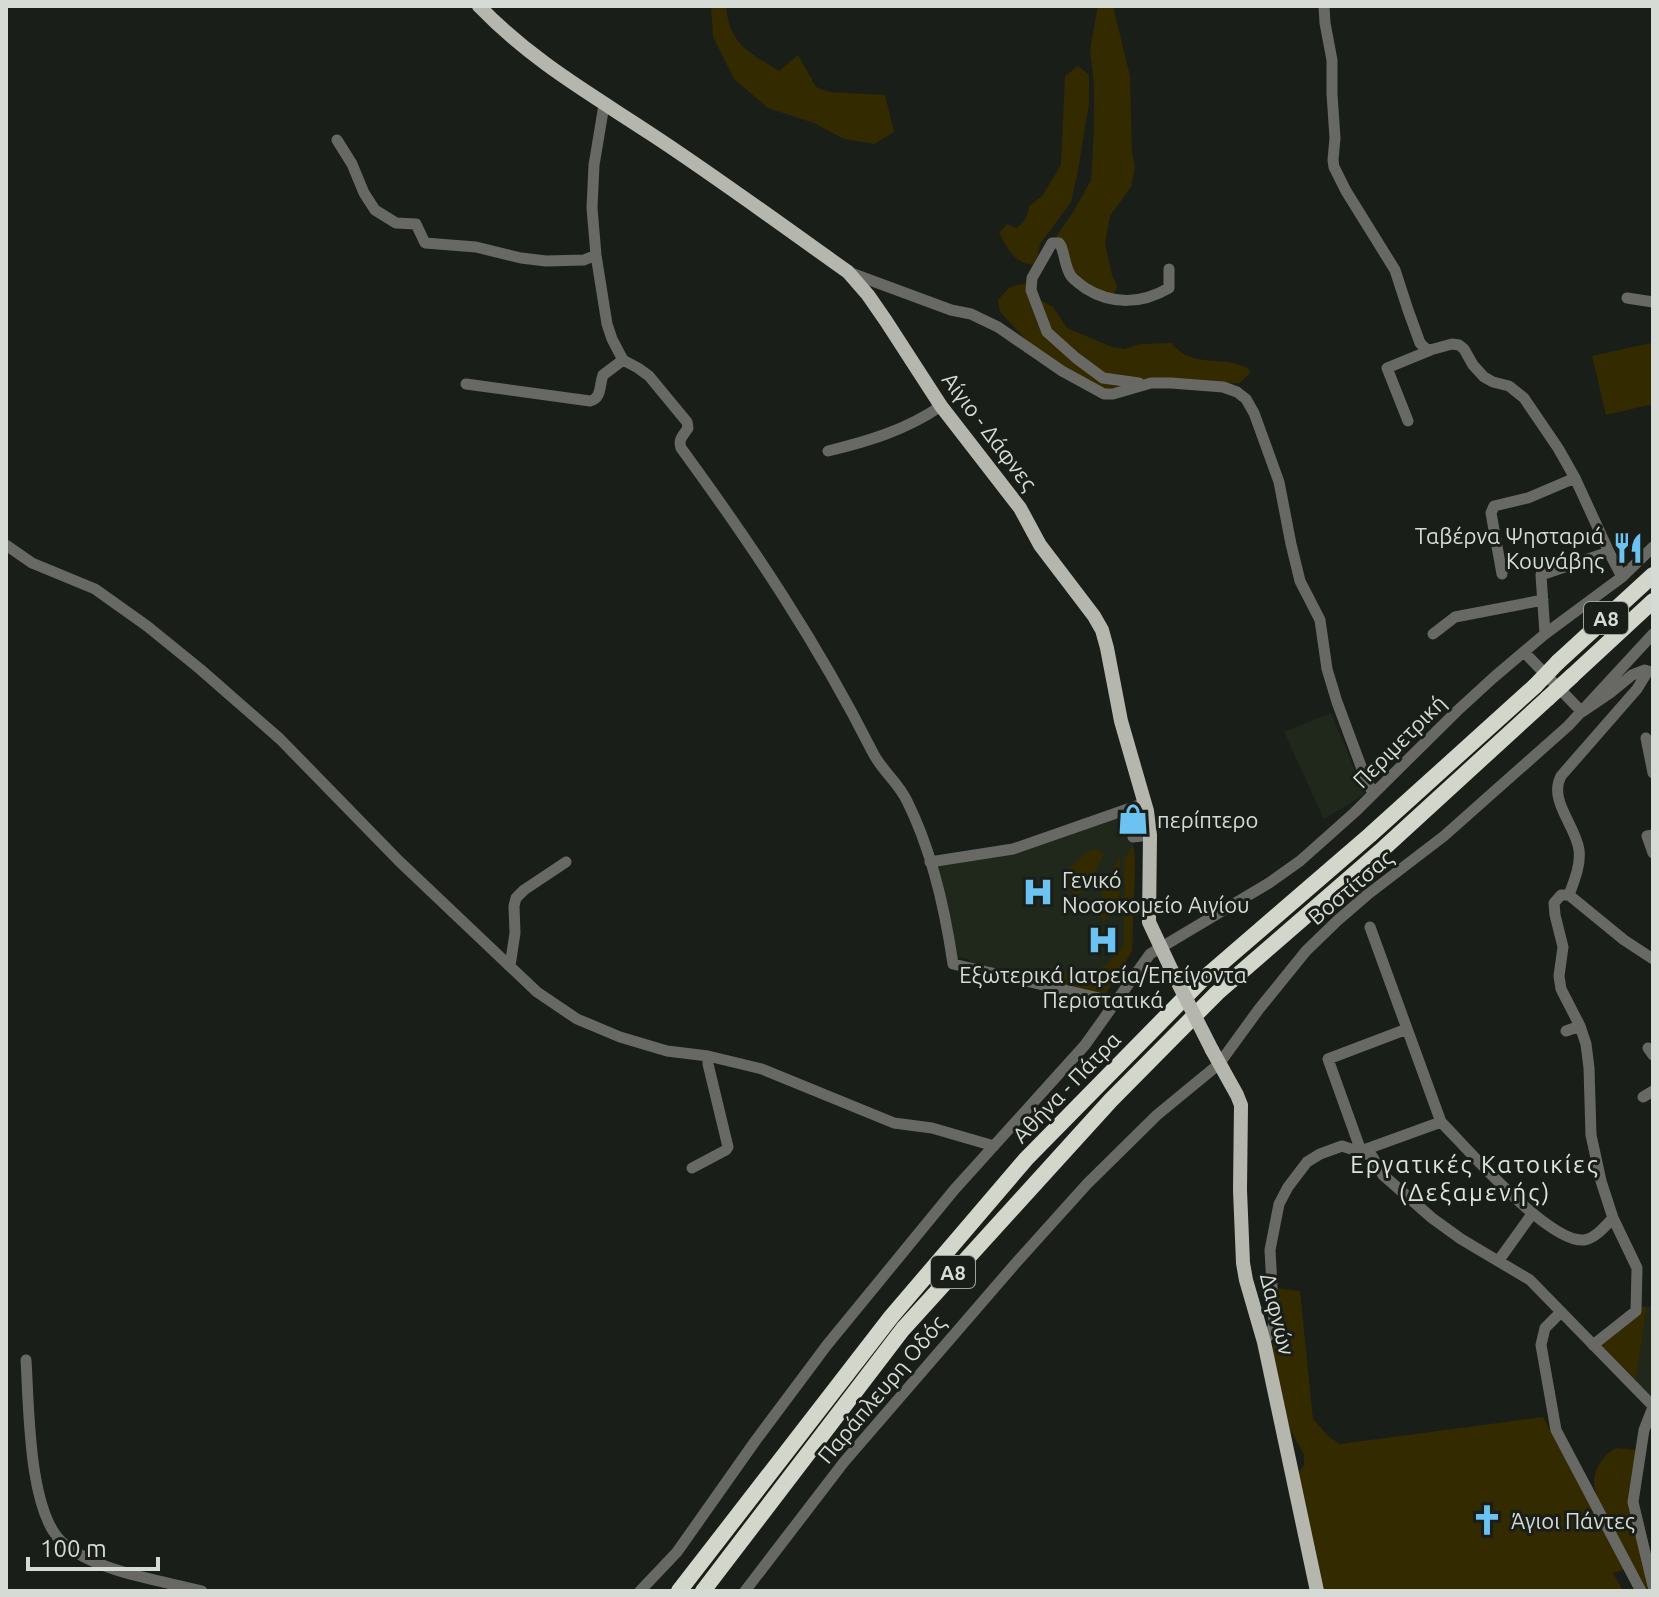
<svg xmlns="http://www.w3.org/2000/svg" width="1659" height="1597" viewBox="0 0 1659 1597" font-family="Ubuntu,sans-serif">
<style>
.built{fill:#20281c}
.green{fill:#332a00}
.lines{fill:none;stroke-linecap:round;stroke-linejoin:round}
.minor{stroke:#686965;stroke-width:11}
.major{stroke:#b5b7ae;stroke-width:14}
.highway{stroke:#d3d6cb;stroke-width:16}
.major-bridge{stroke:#b5b7ae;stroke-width:14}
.highway-bridge{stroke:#d3d6cb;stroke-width:16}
.labels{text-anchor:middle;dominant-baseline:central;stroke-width:6;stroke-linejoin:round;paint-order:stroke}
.shield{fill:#1a1e18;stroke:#9ea29d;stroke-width:2}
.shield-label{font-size:20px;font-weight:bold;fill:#d7dbd6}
.street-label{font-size:22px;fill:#d7dbd6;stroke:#1a1e18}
.poi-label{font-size:22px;fill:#d7dbd6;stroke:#1a1e18;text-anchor:start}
.neighbourhood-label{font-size:24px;letter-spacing:2px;fill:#dde4da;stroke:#1a1e18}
</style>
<rect width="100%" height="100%" fill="#1a1e18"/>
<path class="built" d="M1331 713 1365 794 1324 819 1284 732Z
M1132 813 1135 864 1132 951 1105 995 971 963 969 959 960 957 957 959 935 867 1013 854Z
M1647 1307H1653V1398L1636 1380Z"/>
<path class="green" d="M711 6H726C729 44 749 52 779 71L798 55 816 87 830 92 885 95 894 132 874 144 844 139 814 123 768 108 734 79 713 37Z
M1098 6H1113L1130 76 1132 152 1135 166 1131 187 1110 216 1105 243 1112 275 1117 286 1114 295 1110 297 1075 277 1055 238 1075 209 1091 180 1094 130V85L1090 49Z
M1078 66 1089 75V104L1077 176 1071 202 1040 244 1037 260 1032 265C1012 261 1009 250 999 233L1007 224 1016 228C1025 222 1028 216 1029 206L1042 196 1061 165 1065 76Z
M1027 283 1038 299 1053 307 1067 328 1112 347 1124 349 1140 344 1171 343C1195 370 1219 354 1248 368L1250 373 1240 383 1104 389 1081 379 1030 344 1000 312 998 300 1010 287Z
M1651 343 1653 353V404L1606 415 1592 356Z
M1131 848H1134L1135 864 1132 951 1105 995 1043 980 1046 966 1070 974 1100 968 1106 965 1124 946V859Z
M1096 849 1103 853V857L1084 890 1077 897 1059 878 1087 852Z
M1120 857 1119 906 1104 921 1093 909 1102 902V889Z
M1276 1288 1300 1291 1313 1419 1329 1437 1340 1444 1543 1417 1625 1569 1613 1573 1623 1591H1324L1297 1475 1304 1465V1455L1286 1422 1273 1354V1343L1278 1322Z
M1641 1306 1647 1307 1636 1380 1601 1345Z
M1617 1448 1637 1450V1503L1653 1591H1645C1633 1568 1594 1506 1594 1483 1594 1469 1604 1453 1617 1448Z"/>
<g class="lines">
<path class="minor" d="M1324 6 1325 23 1332 60V94L1335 138 1333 160 1334 167 1346 191 1395 270 1408 310 1420 343 1425 348 1430 350 1452 344 1459 345 1464 349 1473 365 1484 377 1493 382 1509 386 1524 398 1558 448 1575 478 1609 552 1622 577
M604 105 594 165 592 208 596 255 607 324 612 339 623 360 638 368 649 376 687 422 688 428C683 436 678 439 681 448 752 545 818 644 872 751 881 770 898 782 907 801 932 851 945 909 953 964L1116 1002
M337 140 352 164 364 193 375 210 396 223 416 224 425 243 476 247 521 258 546 261 584 260 596 255
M851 273 951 310 971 314 998 327 1062 371 1104 394H1113L1151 383H1171L1223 387 1237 392 1246 399 1254 413 1279 482 1291 544 1300 581 1320 620 1327 669 1337 702 1362 769 1373 794
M1627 298 1653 302
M1139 383 1103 378 1076 358 1047 332 1031 290 1032 278 1052 243H1059L1061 246C1065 256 1065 267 1071 276 1075 281 1080 284 1085 288 1112 305 1142 304 1169 288V269
M466 384 590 401C602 398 599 386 603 375L623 360
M1408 421 1387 368 1431 350
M828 451C869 441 906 430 941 406
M6 545 32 563 95 589 147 626 200 669 280 739 399 861 537 992 577 1019 620 1037 667 1051 708 1056 762 1069 894 1123 932 1128 994 1146
M1502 574 1491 513 1494 506 1528 498 1575 478
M1433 634 1455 617 1543 600
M1545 634 1541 575 1609 552
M1525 653 1582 712 1610 693 1632 675 1645 670
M1646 738 1653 773
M1653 835 1647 836 1653 853
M1133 837 1150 835
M930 862 1013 849 1145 803
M1569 895H1561L1554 903 1555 915 1563 947 1559 976 1561 989 1580 1026 1586 1044 1589 1068 1591 1135 1601 1181 1613 1218
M1569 895C1574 881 1581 865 1579 850 1576 826 1548 800 1561 776L1637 689 1648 671
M1569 895 1624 940 1653 959
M510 966 515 933 514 906 516 898 524 890 566 862
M1566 1031 1580 1026
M1648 1048 1653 1055
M1643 1097 1653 1091
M1441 1122C1467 1148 1548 1243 1584 1240 1596 1238 1605 1226 1613 1218L1637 1268 1636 1311 1593 1345
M1361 1151 1441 1122 1370 927
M1361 1151 1328 1059 1407 1029
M692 1168 726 1150 728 1147 708 1064V1056
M1499 1260 1532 1214
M1560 1313 1545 1328 1541 1345 1556 1430 1641 1591
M1264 1342 1272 1330 1274 1323 1270 1250 1279 1204 1288 1187 1307 1162 1320 1154 1342 1146 1372 1156 1383 1175 1432 1218 1461 1239 1530 1280 1653 1406
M26 1360C29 1405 28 1513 63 1543 97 1572 159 1580 202 1591
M1653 1407 1644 1430 1633 1502 1653 1586
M640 1591 677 1552 756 1440 827 1345 954 1190 1085 1045 1150 954 1269 883 1300 861 1355 812 1457 711 1493 678 1545 634 1622 577 1653 547
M745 1591 844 1462 1015 1264 1087 1184 1157 1115 1219 1064 1259 1009 1306 951 1338 920 1367 895 1444 836 1568 726 1653 634"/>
<path class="major" d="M479 6C532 61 589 93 651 134 718 178 783 226 848 272L868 295 886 321 941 406 1020 508 1040 545 1094 616 1102 630 1107 648 1121 721 1147 811 1150 835 1149 922 1172 971
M1212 1050 1237 1095 1241 1105 1240 1190 1243 1263 1246 1280 1264 1342 1317 1591"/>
<path class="highway" d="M1558 662 1653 575
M1572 676 1653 601
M679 1591 891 1317 1026 1159 1202 980 1370 835 1535 686
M703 1591 903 1329 1111 1100 1217 993 1384 848 1548 698"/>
<path class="major-bridge" d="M1172 971 1212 1050"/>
<path class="highway-bridge" d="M1535 686 1558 662
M1548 698 1572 676"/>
</g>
<defs>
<symbol id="restaurant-bare" viewBox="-9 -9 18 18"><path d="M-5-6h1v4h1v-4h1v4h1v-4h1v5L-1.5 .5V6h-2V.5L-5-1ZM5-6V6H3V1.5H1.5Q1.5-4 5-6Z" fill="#6cc3f2" stroke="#1a1e18" stroke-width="2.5" paint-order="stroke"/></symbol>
<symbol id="shop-bare" viewBox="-9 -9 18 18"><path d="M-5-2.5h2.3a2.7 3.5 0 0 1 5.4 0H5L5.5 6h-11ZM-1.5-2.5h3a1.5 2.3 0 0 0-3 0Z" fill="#6cc3f2" stroke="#1a1e18" stroke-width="2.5" paint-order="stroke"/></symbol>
<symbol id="hospital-bare" viewBox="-9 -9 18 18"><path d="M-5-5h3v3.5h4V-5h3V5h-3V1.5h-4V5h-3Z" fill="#6cc3f2" stroke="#1a1e18" stroke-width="2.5" paint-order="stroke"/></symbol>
<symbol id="church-bare" viewBox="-9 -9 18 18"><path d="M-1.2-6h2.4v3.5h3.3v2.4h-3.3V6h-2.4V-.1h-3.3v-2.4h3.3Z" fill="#6cc3f2" stroke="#1a1e18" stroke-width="2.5" paint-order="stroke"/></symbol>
</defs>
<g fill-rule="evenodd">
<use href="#restaurant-bare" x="1606" y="526" width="44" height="44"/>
<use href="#shop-bare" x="1111" y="797" width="44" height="44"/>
<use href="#hospital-bare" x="1016" y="870" width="44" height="44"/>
<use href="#hospital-bare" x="1081" y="918" width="44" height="44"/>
<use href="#church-bare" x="1465" y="1498" width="44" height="44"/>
</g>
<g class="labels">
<g class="shield">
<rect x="1584" y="602" width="44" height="32" rx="6"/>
<rect x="931" y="1256" width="44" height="32" rx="6"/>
</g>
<g class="shield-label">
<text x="1606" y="618">Α8</text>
<text x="953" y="1272">Α8</text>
</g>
<g class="street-label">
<text transform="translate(990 431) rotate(53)">Αίγιο - Δάφνες</text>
<text transform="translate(1399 741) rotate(-45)">Περιμετρική</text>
<text transform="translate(1350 887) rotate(-40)">Βοστίτσας</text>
<text transform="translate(1066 1087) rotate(-46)">Αθήνα - Πάτρα</text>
<text transform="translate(1278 1314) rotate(76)">Δαφνών</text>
<text transform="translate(881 1389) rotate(-50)">Παράπλευρη Οδός</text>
</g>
<g class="poi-label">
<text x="1604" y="535" text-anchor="end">Ταβέρνα Ψησταριά<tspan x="1604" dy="25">Κουνάβης</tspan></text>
<text x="1157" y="819">περίπτερο</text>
<text x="1062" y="879">Γενικό<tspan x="1062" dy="25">Νοσοκομείο Αιγίου</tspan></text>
<text x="1103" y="974" text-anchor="middle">Εξωτερικά Ιατρεία/Επείγοντα<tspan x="1103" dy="25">Περιστατικά</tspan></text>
<text x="1511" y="1520">Άγιοι Πάντες</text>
</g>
<g class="neighbourhood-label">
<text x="1475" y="1164">Εργατικές Κατοικίες<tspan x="1475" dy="28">(Δεξαμενής)</tspan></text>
</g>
</g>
<rect width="1659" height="1597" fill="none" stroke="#d7dbd6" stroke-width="16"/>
<path d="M28 1557v12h130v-12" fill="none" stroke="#d7dbd6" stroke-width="4"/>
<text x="40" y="1557" font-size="24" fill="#d7dbd6" stroke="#1a1e18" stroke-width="6" paint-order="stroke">100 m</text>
</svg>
